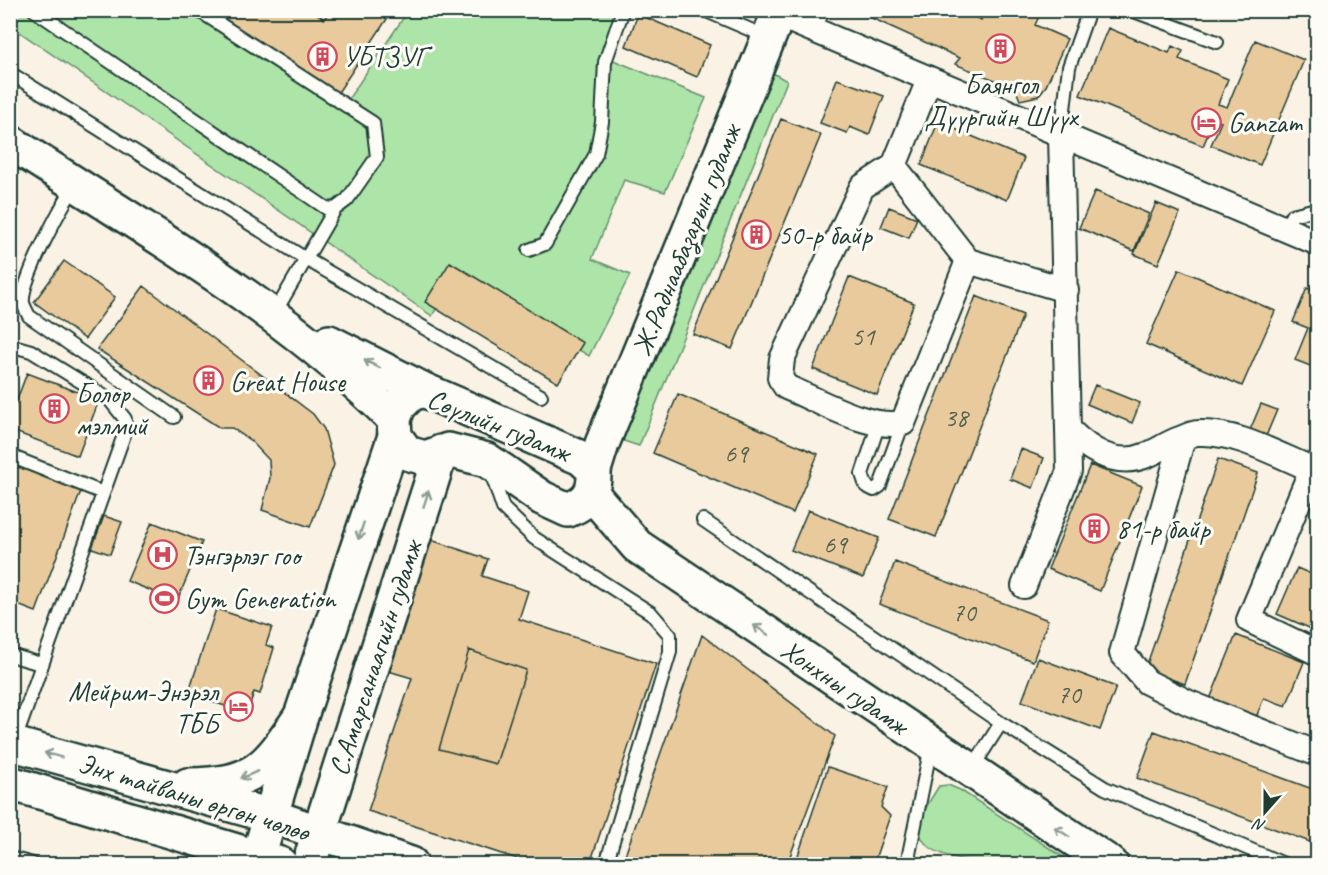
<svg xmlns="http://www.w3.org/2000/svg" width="1328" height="875" viewBox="0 0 1328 875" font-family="Caveat,sans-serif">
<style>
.green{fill:#ade4a8;stroke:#66906e;stroke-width:1.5}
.building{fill:#e9ca9c;stroke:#1f3d34;stroke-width:1.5}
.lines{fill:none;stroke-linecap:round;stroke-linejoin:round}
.lane-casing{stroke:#1f3d34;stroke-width:16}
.street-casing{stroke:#1f3d34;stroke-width:28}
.secondary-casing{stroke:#1f3d34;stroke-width:38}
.highway-casing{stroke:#1f3d34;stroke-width:38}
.lane{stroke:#fdfcf7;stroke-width:12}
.street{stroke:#fdfcf7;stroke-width:24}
.secondary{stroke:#fdfcf7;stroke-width:33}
.highway{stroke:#fdfcf7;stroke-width:33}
.oneway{stroke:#8e9c96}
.labels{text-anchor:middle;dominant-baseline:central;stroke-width:6;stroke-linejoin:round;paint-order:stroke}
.number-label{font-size:26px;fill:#52604e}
.poi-label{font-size:28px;fill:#1f3d34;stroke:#fdfcf7;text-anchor:start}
.street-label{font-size:28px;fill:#1f3d34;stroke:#fdfcf7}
</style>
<rect width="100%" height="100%" fill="#f9f2e5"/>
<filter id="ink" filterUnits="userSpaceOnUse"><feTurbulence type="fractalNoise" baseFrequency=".0167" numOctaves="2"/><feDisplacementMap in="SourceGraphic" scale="12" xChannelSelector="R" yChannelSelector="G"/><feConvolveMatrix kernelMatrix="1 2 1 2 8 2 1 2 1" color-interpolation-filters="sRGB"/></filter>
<g filter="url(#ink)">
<path class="green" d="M11 11H198L343 107 408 11H622L606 57 706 98 665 192 624 180 592 259 630 275 589 356 457 276 432 316 11 26Z
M766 69 787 81 639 446 612 437Z
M948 785 960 790 1074 864C1045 864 925 872 920 832 918 817 931 799 939 786Z"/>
<path class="building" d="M212 10H312L324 19 330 10H393L337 94Z
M854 10H960L981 20 986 10H1042L1035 25 1067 39 1046 86 1038 96 1020 100 1015 88 955 64 960 58Z
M638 14 710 45 697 77 626 46Z
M1108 28 1169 53 1172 46 1183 51 1179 59 1228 79 1218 104 1227 107 1255 40 1304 60 1260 165 1211 145 1221 122 1214 120 1203 146 1080 95Z
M837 79 884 96 869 135 850 127 847 133 820 123Z
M781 119 821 135 732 349 693 334Z
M938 122 1024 158 1007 200 921 165Z
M1095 191 1149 214 1134 251 1079 228Z
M1156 203 1180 213 1158 264 1134 254Z
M889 207 917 218 909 238 881 227Z
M64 261 115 297 85 339 34 302Z
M450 262 583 343 558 383 425 302Z
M1179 269 1275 311 1242 386 1146 344Z
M849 277 914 303 877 395 813 369Z
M144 286 313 414 324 429 334 465 310 527 262 510 270 478 269 460 251 441 232 428H220L97 349Z
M1307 288 1318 292V369L1295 360 1308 328 1293 322Z
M976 296 1023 315 936 537 889 519Z
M27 373 99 400 78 456 10 430V418Z
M1095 385 1140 403 1132 423 1087 404Z
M678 394 818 454 793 513 653 453Z
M1261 404 1277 410 1266 436 1250 430Z
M1021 449 1044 458 1033 488 1010 479Z
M1218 459 1258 473 1185 684 1145 670Z
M10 463 81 491 36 612 10 602Z
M1090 465 1142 486 1100 591 1048 569Z
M808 510 879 538 863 578 791 550Z
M104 516 122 522 110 554 92 548Z
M152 522 202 542 177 601 127 581Z
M428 539 488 559 482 576 528 591 519 619 656 664 590 864H533L368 811 412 678 385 670Z
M895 562 1048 620 1033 661 879 604Z
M1297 568 1318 577V622L1314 630 1277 614Z
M216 609 272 627 266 645 274 648 260 694 254 692 247 713 188 694Z
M702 635 835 736 787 864H622Z
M1236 635 1304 662 1286 706 1264 698 1252 727 1206 709Z
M469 650 526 670 496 764 439 749Z
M1038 658 1116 687 1100 730 1022 701Z
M1154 731 1318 791V845L1137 778Z
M828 767 888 787 881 807 890 816 874 862 881 864H795Z"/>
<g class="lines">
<defs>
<path id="lane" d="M34 10 326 208 335 209 347 200 377 157 373 123 198 10
M704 10 767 37
M1131 10 1217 42
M815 31 823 10
M10 73 306 259 541 396
M1061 135 1069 67 1089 10
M75 186C62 205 20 282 23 303 24 307 27 312 29 316L174 417
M1285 229 1292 215 1316 209 1318 205
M529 250 545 244 596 154 602 122 605 62 623 10
M274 314 335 209
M10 351 17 347 31 351 109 399 125 419 124 435 14 743
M879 423 862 474 866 486 874 490 880 486 903 423
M10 456 103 493
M491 472 503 508 534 538 651 613 670 635V652L606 864
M703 520 1001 723 1105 788 1284 864
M10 655 41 664
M971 770 1001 723
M10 858 33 864
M907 864 931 746"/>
<path id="street" d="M778 15 1318 243
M894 166 968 261 903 423C868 430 818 400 786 387L780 378 782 359 862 187 894 166 929 80
M968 261 1066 290
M1069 430C1090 451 1116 468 1147 455 1159 450 1168 443 1180 439 1186 437 1192 433 1198 433 1236 431 1277 455 1312 469
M1183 438 1122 653 1147 682 1189 703 1318 754
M1318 471 1312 469 1249 620 1318 653
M1024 586 1069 471 1061 135"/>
<path id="secondary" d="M10 142C142 228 282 307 394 419
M329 342 424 390
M424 390 581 458 594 470C595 492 589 502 568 510L542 498 487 460 448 450 425 458 407 453 395 436 394 419 399 406 411 394Z
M594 470 602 444 780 10
M592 494 637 546 1111 864
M256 864 301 716 395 436
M309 864 441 452"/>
<path id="highway" d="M10 743 271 816 411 864
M10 783 280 864
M188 785C255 784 265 769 301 716"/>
</defs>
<use href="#lane" class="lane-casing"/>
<use href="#street" class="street-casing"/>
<use href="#secondary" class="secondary-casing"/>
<use href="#highway" class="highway-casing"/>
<use href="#lane" class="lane"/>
<use href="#street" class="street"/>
<use href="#secondary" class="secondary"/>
<use href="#highway" class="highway"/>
</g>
<defs><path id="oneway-shaft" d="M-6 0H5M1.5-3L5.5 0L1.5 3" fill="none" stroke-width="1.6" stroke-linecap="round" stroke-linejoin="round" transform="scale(1.5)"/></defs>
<g class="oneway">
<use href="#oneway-shaft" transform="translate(372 364) rotate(-153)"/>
<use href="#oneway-shaft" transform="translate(426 499) rotate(-72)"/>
<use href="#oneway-shaft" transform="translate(361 531) rotate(108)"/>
<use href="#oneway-shaft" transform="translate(761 630) rotate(-146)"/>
<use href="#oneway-shaft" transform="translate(53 755) rotate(-165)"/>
<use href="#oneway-shaft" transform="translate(249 775) rotate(156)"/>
<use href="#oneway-shaft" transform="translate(1062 832) rotate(-147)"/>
</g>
</g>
<defs>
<symbol id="building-ring" viewBox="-11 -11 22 22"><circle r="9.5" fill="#fdfcf7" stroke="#d1495b" stroke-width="1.5"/><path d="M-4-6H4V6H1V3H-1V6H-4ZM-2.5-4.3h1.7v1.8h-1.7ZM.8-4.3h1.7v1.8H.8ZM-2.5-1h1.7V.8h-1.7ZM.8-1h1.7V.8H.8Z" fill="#d1495b"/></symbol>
<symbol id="hotel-ring" viewBox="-11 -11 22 22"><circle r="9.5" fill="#fdfcf7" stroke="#d1495b" stroke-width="1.5"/><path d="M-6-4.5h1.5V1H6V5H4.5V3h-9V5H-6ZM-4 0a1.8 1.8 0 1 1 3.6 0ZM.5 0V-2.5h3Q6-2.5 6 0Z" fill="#d1495b"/></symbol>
<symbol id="hospital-ring" viewBox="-11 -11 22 22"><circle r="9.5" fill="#fdfcf7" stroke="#d1495b" stroke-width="1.5"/><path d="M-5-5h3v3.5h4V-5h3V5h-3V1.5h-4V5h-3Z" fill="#d1495b"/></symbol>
<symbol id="stadium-ring" viewBox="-11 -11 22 22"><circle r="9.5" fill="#fdfcf7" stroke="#d1495b" stroke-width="1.5"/><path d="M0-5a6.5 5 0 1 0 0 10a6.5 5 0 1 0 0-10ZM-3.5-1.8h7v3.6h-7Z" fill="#d1495b"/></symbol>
</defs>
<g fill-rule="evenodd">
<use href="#building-ring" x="984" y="32" width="33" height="33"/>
<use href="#building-ring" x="306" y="40" width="33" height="33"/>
<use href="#hotel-ring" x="1190" y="106" width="33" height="33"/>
<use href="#building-ring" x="740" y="218" width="33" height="33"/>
<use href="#building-ring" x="192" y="364" width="33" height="33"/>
<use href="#building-ring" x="38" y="392" width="33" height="33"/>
<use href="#building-ring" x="1078" y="512" width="33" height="33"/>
<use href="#hospital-ring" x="146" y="538" width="33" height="33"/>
<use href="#stadium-ring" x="148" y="582" width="33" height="33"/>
<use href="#hotel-ring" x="222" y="690" width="33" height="33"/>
</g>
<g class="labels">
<g class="number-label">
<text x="863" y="336">51</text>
<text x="956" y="417">38</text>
<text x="736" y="453">69</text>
<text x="835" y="544">69</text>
<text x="964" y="612">70</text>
<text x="1069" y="694">70</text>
</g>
<g class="poi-label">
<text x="343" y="56">УБТЗУГ</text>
<text x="1001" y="84" text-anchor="middle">Баянгол<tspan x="1001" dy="32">Дүүргийн Шүүх</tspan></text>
<text x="1228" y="122">Ganzam</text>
<text x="778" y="234">50-р байр</text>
<text x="230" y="381">Great House</text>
<text x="76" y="393">Болор<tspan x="76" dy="32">мэлмий</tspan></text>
<text x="1116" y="528">81-р байр</text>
<text x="184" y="555">Тэнгэрлэг гоо</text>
<text x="185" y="598">Gym Generation</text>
<text x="218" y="691" text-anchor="end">Мейрим-Энэрэл<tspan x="218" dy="32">ТББ</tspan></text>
</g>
<g class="street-label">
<text transform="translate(686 240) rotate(-68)">Ж.Раднаабазарын гудамж</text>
<text transform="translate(499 425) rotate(22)">Сөүлийн гудамж</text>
<text transform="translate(375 658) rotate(-72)">С.Амарсанаагийн гудамж</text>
<text transform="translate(845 687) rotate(34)">Хонхны гудамж</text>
<text transform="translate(194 797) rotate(17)">Энх тайваны өргөн чөлөө</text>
</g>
</g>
<rect width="1328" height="875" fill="none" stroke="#fdfcf7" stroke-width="36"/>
<rect x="18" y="18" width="1292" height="839" fill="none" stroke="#1f3d34" stroke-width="2" filter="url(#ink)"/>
<g transform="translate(1265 812) rotate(201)" stroke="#fdfcf7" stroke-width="4.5" paint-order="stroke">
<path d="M0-4.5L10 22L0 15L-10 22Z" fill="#1f3d34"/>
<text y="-9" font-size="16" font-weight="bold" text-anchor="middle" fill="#1f3d34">N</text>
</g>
</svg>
